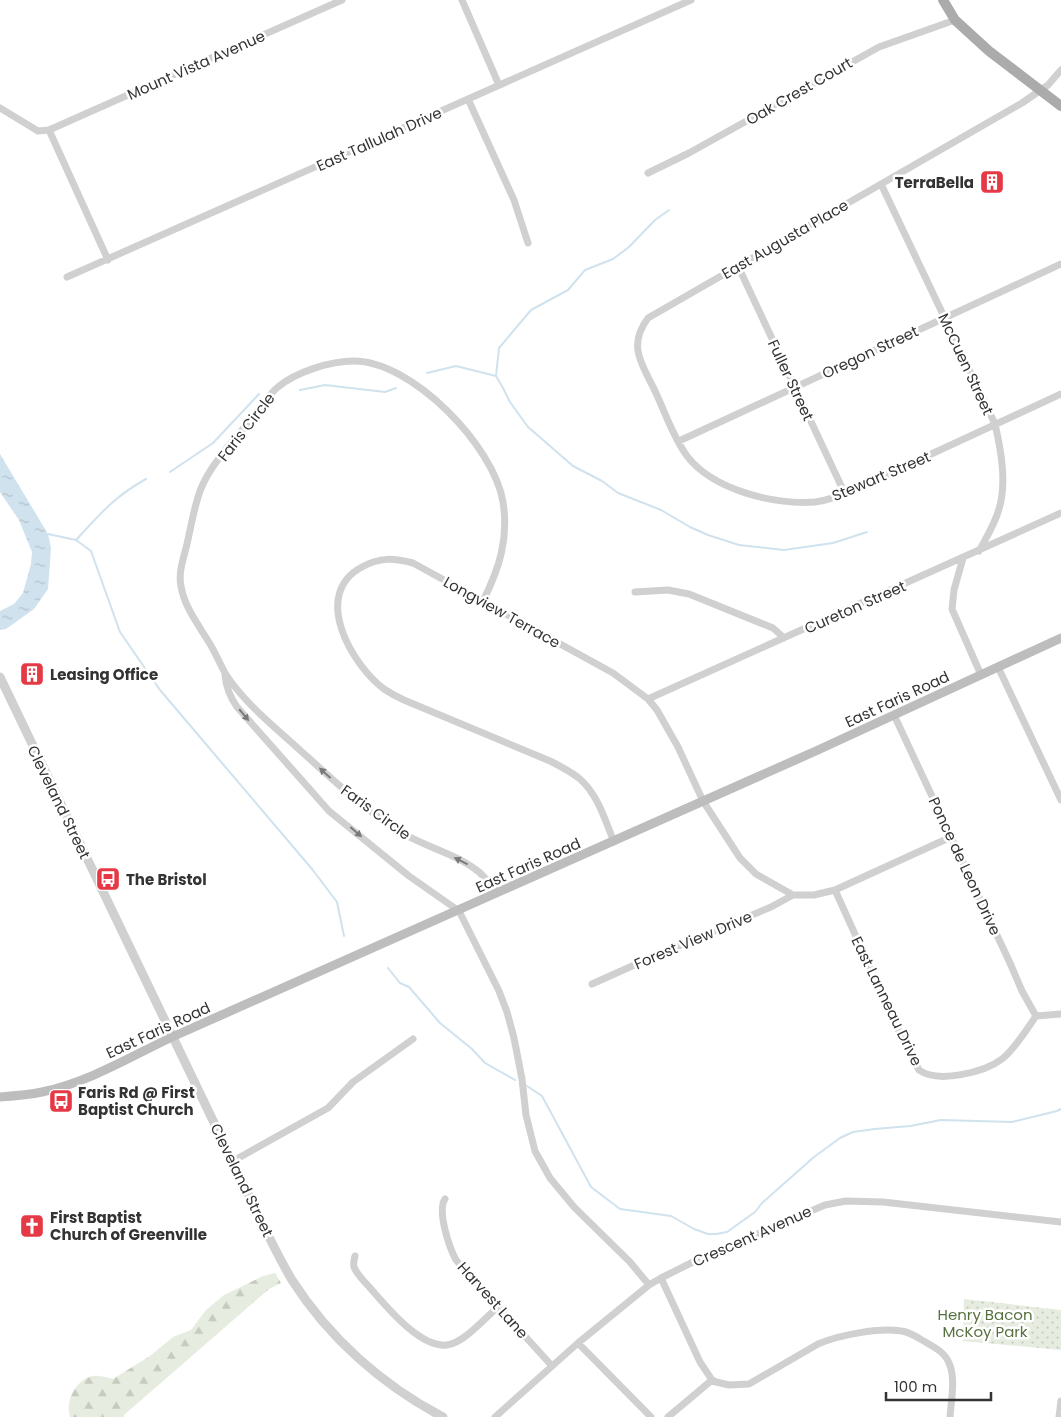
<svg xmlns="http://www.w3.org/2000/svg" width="1061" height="1417" viewBox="0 0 1061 1417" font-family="Poppins,sans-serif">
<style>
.green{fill:url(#green-dots)}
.forest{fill:url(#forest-firs)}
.water{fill:url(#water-ripples)}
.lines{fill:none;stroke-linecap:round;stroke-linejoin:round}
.stream{stroke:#cfe2ee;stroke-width:2}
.minor{stroke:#d0d0d0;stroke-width:7}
.tertiary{stroke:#d0d0d0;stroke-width:9}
.secondary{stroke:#bdbdbd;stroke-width:9}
.primary{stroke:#ababab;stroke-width:10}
.oneway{fill:#7a7a7a}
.labels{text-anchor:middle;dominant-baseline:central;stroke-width:5;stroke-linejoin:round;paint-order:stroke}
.street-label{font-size:15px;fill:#333;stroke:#fff}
.poi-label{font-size:15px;font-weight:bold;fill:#333;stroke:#fff;text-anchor:start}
.park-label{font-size:15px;fill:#56703f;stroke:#fff}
</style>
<defs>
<pattern id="green-dots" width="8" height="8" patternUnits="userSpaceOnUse" patternTransform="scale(1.25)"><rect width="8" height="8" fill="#e6ecdf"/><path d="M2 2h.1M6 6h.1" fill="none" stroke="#c6cbc0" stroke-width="1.8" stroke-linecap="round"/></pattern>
<pattern id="forest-firs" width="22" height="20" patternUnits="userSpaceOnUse" patternTransform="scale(1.25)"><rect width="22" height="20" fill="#e6ecdf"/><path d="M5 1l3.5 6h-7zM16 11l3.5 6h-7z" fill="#c6cbc0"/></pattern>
<pattern id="water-ripples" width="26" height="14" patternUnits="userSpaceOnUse" patternTransform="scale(1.25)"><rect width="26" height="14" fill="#cfe2ee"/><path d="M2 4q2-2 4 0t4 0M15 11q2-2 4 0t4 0" fill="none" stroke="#b2c2cd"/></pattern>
</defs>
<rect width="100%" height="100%" fill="#fff"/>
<path class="green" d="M964 1299 1061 1310V1350L963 1341Z"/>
<path class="forest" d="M275 1273 281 1283 269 1289 124 1415V1417H70C65 1401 76 1379 93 1376 99 1375 108 1378 113 1379L150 1356 173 1337 191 1330 206 1310 224 1295 263 1276Z"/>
<path class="water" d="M0 454 48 534 51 548 48 589 34 609 6 629 0 630V611L14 604 23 593 31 564 32 552 19 520 0 492Z"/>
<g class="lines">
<path class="stream" d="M427 373 456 366 496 376 503 388 510 402 528 427 573 466 602 481 618 493 661 510 690 527 708 535 739 545 784 550 833 543 867 532
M496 376 499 348 531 310 568 290 585 270 613 259 629 247 655 220 669 210
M300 390 325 385 385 392 396 388
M170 472 213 443 259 394
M48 534 76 540 91 551 120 632 160 690 312 869 337 902 344 936
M76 540C100 514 115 496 146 479
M388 968 400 983 409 987 440 1023 472 1049 485 1063 515 1080
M527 1086 542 1096 591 1187 620 1209 671 1216 694 1229 708 1234H716L727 1232 755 1212 762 1203 814 1157 840 1138 853 1132 875 1129 910 1126 941 1120 1012 1122 1057 1111 1061 1109"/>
<path class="minor" d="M462 0 499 85
M1061 70 1048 85 1022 103 648 318C627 346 642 364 655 391 665 412 673 437 687 456 713 490 774 505 815 502 825 501 835 497 845 494L1061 394
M468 99 514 200 528 243
M0 108 38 131 49 130 342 0
M49 130 108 260
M648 173 689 153 879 47 955 20
M881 184 995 424C1001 450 1007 483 999 509 995 524 986 538 979 551
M738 266 845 494
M67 277 691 0
M679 441 1061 264
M963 558 954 590 952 609 981 675
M635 592 668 590 689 594 773 628 784 638
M483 601C499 569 509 539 503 502 494 446 412 361 354 361 330 361 296 372 278 387 271 392 266 401 261 408 242 431 210 463 200 491 194 508 191 526 187 544 184 557 178 572 181 586 184 607 200 627 210 644 216 654 220 664 225 673 244 703 275 727 301 751 333 780 365 810 402 833 426 847 457 854 479 872 486 878 491 886 497 892
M998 667 1061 800
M225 675C226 687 230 697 237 707L329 811 409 876 459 911 499 991 507 1012 514 1038 522 1079 526 1115 535 1151 550 1178 574 1207 630 1262 649 1285
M648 699 1061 513
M894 715 1010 963 1022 991 1036 1016
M614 842C605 820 598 795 580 779 572 772 560 766 550 761L404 700C397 697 390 693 384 689 351 664 311 594 362 567 380 557 394 558 413 563L613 673 648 699 657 710 678 747 703 801 740 858 756 874 793 895H814L835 890 951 837
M835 890 901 1036 919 1070C938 1084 985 1072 1002 1059 1014 1050 1027 1029 1036 1016L1061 1014
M592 984 641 962 771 907 793 895
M233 1161 328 1108 353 1082 413 1039
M445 1199C437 1211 449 1247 456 1260L552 1366
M355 1256C354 1260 353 1263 354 1267 357 1275 365 1282 371 1289 387 1307 420 1348 447 1345 464 1343 486 1317 499 1306
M661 1278 700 1362 712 1380 716 1382 729 1385 749 1384 818 1344C839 1335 884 1326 906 1332 913 1334 920 1339 927 1343 936 1348 945 1353 949 1363 956 1378 951 1401 950 1417
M578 1343 651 1417
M495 1417 578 1343 649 1285 661 1278 699 1259 825 1205 846 1201 883 1202 1061 1222
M668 1417 712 1380
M1059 1417 1061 1401"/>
<path class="tertiary" d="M0 677 242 1181C258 1214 273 1248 292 1280 329 1338 382 1385 443 1417"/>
<path class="secondary" d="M0 1097C14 1096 28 1095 42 1092 89 1082 130 1057 172 1037L818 750 1061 638"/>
<path class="primary" d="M943 0 955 20 989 51 1061 106"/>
</g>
<defs><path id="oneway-solid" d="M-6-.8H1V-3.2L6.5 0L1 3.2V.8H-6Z" transform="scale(1.25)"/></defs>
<g class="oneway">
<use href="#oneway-solid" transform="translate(244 715) rotate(50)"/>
<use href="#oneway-solid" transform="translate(325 773) rotate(-138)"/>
<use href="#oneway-solid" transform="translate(356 832) rotate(41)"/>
<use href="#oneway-solid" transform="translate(461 861) rotate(-153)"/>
</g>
<defs>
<symbol id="building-square" viewBox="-11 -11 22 22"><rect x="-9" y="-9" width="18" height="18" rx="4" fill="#e63946" stroke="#fff"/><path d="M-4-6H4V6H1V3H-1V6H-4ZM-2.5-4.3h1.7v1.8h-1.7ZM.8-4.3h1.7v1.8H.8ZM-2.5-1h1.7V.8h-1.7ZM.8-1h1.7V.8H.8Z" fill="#fff"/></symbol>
<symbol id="bus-square" viewBox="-11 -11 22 22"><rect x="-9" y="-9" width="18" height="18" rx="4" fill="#e63946" stroke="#fff"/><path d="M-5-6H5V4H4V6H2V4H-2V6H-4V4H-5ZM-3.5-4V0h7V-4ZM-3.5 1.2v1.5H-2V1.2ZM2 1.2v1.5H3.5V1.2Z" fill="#fff"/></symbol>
<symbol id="church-square" viewBox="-11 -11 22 22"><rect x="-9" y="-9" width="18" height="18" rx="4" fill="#e63946" stroke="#fff"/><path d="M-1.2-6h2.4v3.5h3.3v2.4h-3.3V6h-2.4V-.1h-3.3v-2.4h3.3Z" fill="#fff"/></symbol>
</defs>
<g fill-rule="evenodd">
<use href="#building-square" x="978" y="168" width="28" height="28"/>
<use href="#building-square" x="18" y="660" width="28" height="28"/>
<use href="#bus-square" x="94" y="865" width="28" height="28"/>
<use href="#bus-square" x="47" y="1087" width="28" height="28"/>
<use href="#church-square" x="18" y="1212" width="28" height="28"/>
</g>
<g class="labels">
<g class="street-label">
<text transform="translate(196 65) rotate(-24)">Mount Vista Avenue</text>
<text transform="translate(799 91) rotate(-30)">Oak Crest Court</text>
<text transform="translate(379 139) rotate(-24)">East Tallulah Drive</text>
<text transform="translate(785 239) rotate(-30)">East Augusta Place</text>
<text transform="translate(870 352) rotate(-25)">Oregon Street</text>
<text transform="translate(966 364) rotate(65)">McCuen Street</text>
<text transform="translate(791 380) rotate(65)">Fuller Street</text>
<text transform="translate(246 427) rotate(-52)">Faris Circle</text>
<text transform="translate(881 476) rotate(-23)">Stewart Street</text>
<text transform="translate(855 607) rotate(-24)">Cureton Street</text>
<text transform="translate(502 612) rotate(29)">Longview Terrace</text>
<text transform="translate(897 699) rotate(-25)">East Faris Road</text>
<text transform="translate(59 802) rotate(64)">Cleveland Street</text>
<text transform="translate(376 812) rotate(36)">Faris Circle</text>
<text transform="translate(528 865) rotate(-24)">East Faris Road</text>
<text transform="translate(965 866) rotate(65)">Ponce de Leon Drive</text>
<text transform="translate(693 940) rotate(-23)">Forest View Drive</text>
<text transform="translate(887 1001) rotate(64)">East Lanneau Drive</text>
<text transform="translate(158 1030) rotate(-25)">East Faris Road</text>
<text transform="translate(242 1180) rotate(64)">Cleveland Street</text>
<text transform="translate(752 1236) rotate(-24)">Crescent Avenue</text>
<text transform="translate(493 1300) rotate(48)">Harvest Lane</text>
</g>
<g class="poi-label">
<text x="974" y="182" text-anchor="end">TerraBella</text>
<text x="50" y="674">Leasing Office</text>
<text x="126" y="879">The Bristol</text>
<text x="78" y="1092">Faris Rd @ First<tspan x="78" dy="17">Baptist Church</tspan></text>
<text x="50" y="1217">First Baptist<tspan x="50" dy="17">Church of Greenville</tspan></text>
</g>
<g class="park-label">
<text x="985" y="1314">Henry Bacon<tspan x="985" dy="17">McKoy Park</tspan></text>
</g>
</g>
<path d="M886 1392v8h105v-8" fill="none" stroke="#333333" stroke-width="2.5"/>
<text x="894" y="1392" font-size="15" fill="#333333" stroke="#ffffff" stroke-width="4" paint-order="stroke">100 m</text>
</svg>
